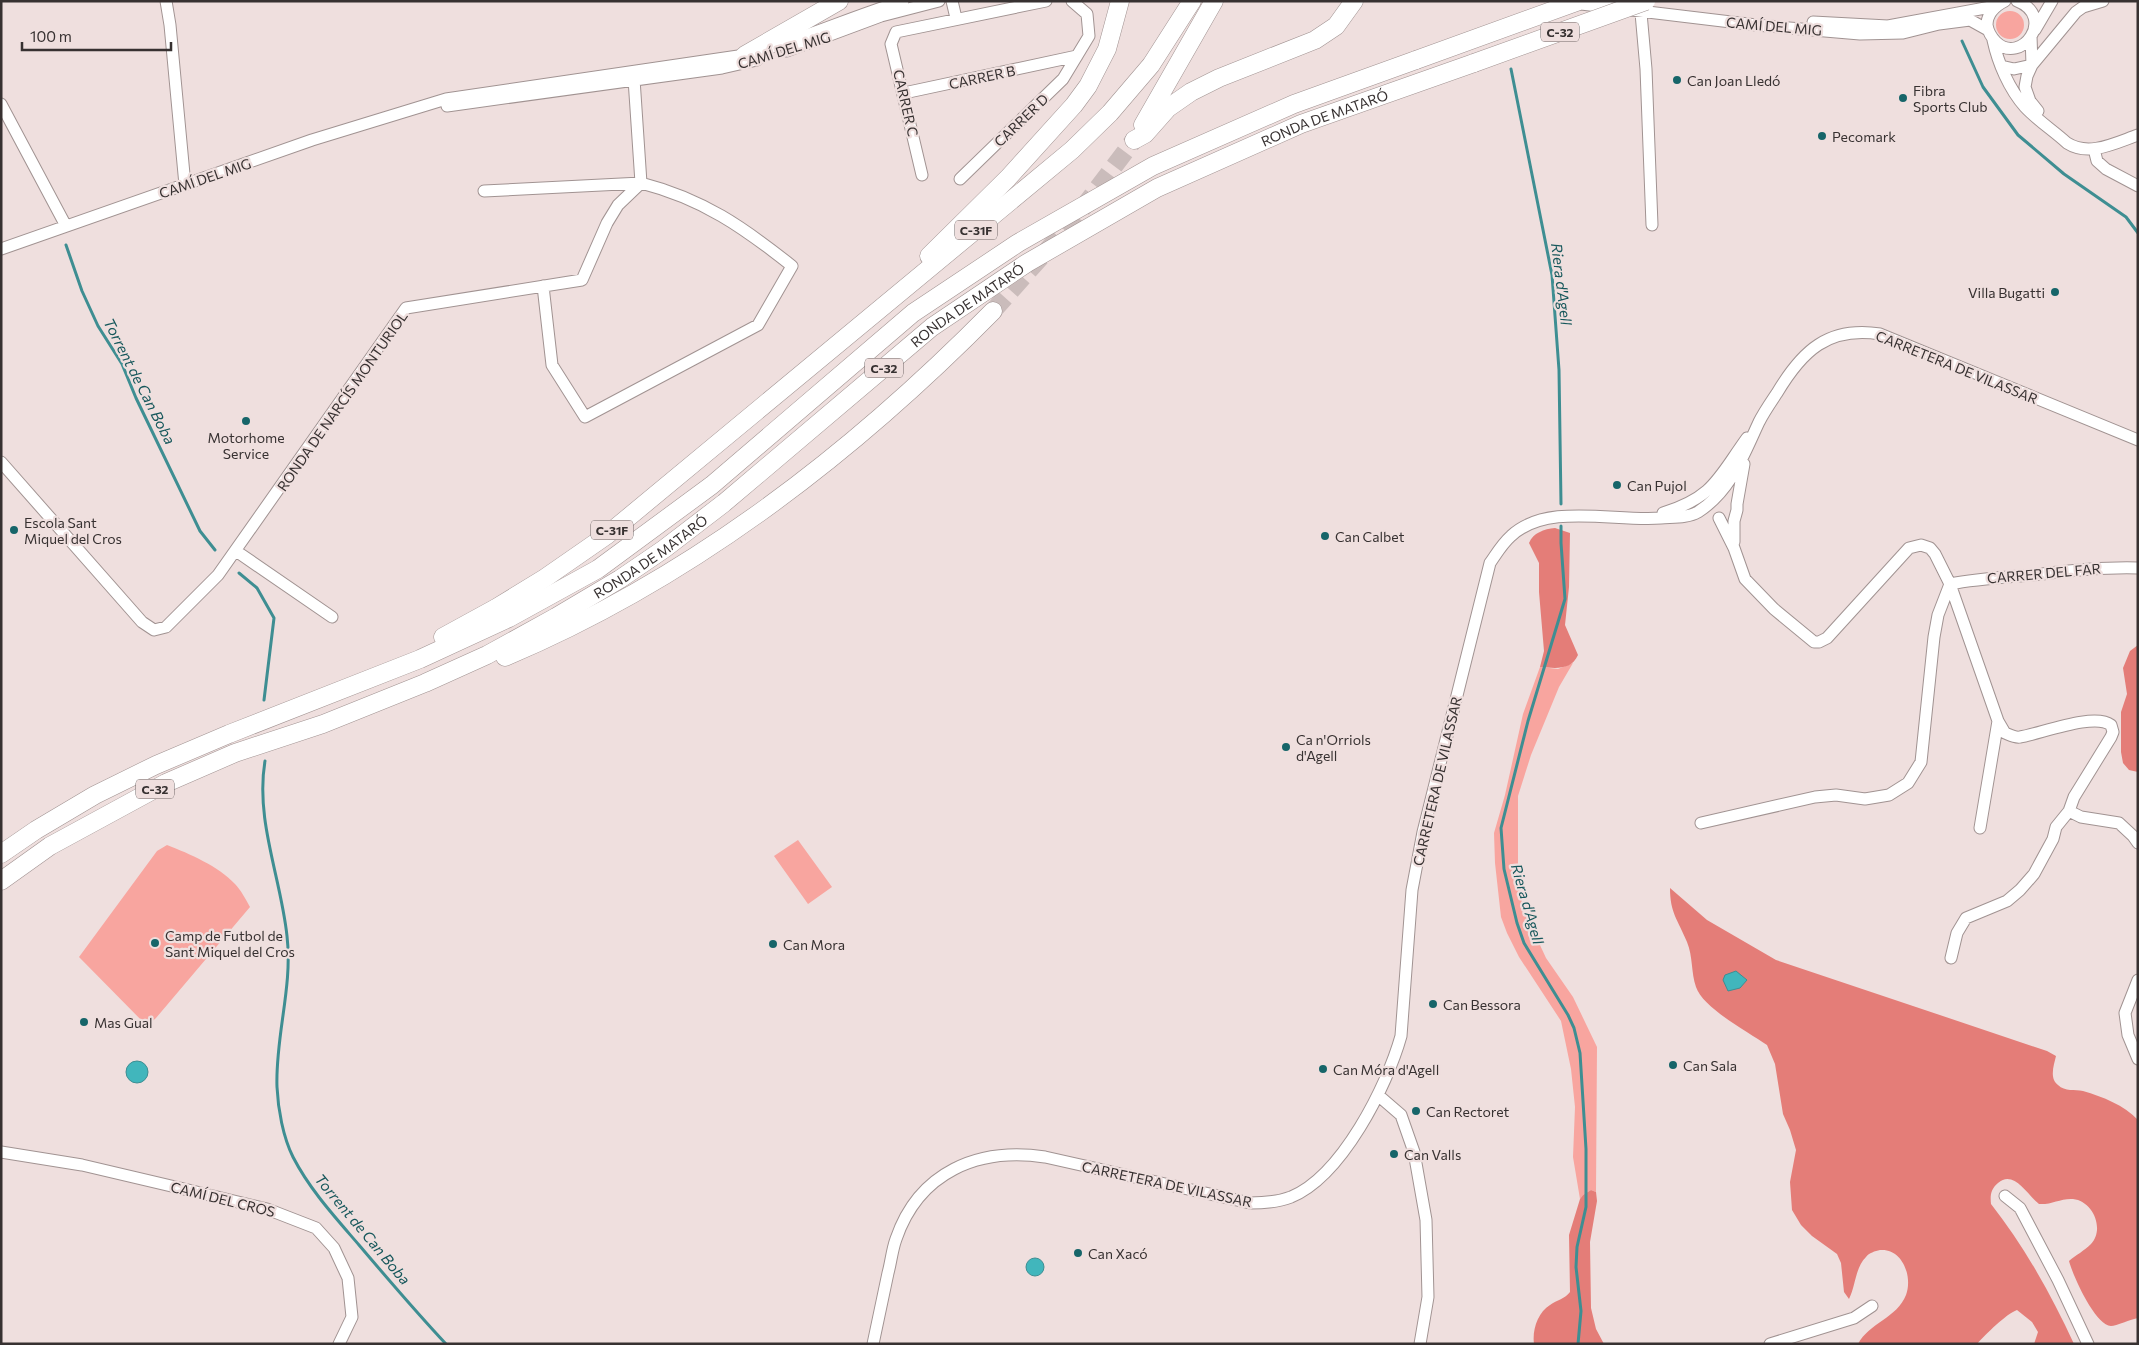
<svg xmlns="http://www.w3.org/2000/svg" width="2139" height="1345" viewBox="0 0 2139 1345" font-family="Commissioner,sans-serif">
<style>
.green{fill:#f8a59f}
.forest{fill:#e47d78}
.water{fill:#41b6bc;stroke:#3e8e92}
.lines{fill:none;stroke-linecap:round;stroke-linejoin:round}
.stream{stroke:#3e8e92;stroke-width:3}
.highway-tunnel{stroke:#cabcbb;stroke-width:18;stroke-dasharray:18 9;stroke-linecap:butt}
.minor-casing{stroke:#a19392;stroke-width:13}
.highway-casing{stroke:#a19392;stroke-width:19}
.minor{stroke:#fff;stroke-width:11}
.highway{stroke:#fff;stroke-width:18}
.highway-bridge-casing{stroke:#a19392;stroke-width:19;stroke-linecap:butt}
.highway-bridge{stroke:#fff;stroke-width:18}
.poi-dot{fill:#166569;stroke:#efdfde;stroke-width:2}
.labels{text-anchor:middle;dominant-baseline:central;stroke-width:4.5;stroke-linejoin:round;paint-order:stroke}
.shield{fill:#efdfde;stroke:#6e6565;stroke-width:1}
.shield-label{font-size:12px;font-weight:bold;fill:#373131}
.street-label{font-size:14px;fill:#373131;stroke:#efdfde}
.poi-label{font-size:14px;fill:#373131;stroke:#efdfde;text-anchor:start}
.water-label{font-size:15px;font-style:italic;fill:#16575b;stroke:#efdfde}
</style>
<rect width="100%" height="100%" fill="#efdfde"/>
<path class="green" d="M1996 25a14 14 0 1 1 28 0a14 14 0 1 1-28 0Z
M1573 663 1559 687 1531 755 1518 796V870L1522 904 1527 917 1546 958 1573 997 1597 1047 1596 1192 1591 1190 1583 1195 1580 1199 1573 1157 1575 1107 1571 1069 1561 1021 1519 957 1507 933 1501 917 1495 863 1494 833 1505 795 1523 714 1540 667 1558 669Z
M798 840 832 887 808 904 774 856Z
M167 845C190 854 218 866 235 884 241 890 246 900 250 907L156 1018 147 1026 79 957 157 851Z"/>
<path class="forest" d="M1555 528 1570 533 1569 587 1565 625 1578 655C1571 671 1555 668 1540 667L1544 651 1539 592V563L1529 543C1533 533 1544 529 1555 528Z
M2138 645V772L2129 770 2123 763 2121 752V712L2127 694 2123 668 2130 651Z
M1670 888 1707 920 1776 960 2047 1051 2056 1056C2054 1065 2049 1078 2058 1085 2065 1092 2075 1089 2083 1091 2103 1097 2124 1105 2138 1120V1318C2131 1319 2116 1326 2111 1326 2095 1325 2073 1276 2069 1261 2076 1255 2084 1251 2091 1244 2105 1229 2093 1201 2073 1199 2061 1198 2051 1205 2039 1204 2028 1196 2014 1169 1998 1183 1991 1189 1990 1195 1991 1204 2024 1246 2051 1294 2074 1344H2034L2038 1332 2032 1322 2017 1310C2006 1314 1986 1334 1977 1344H1858C1869 1323 1897 1318 1906 1295 1913 1276 1902 1248 1880 1250 1875 1251 1869 1253 1866 1257 1855 1268 1856 1285 1849 1299L1844 1292 1841 1263 1837 1254 1812 1236 1801 1225 1792 1210 1790 1182 1796 1150 1790 1130 1783 1114 1775 1064 1767 1045C1748 1032 1703 1008 1696 987 1691 973 1693 956 1687 942 1678 920 1670 913 1670 888Z
M1591 1190 1596 1192 1597 1201 1590 1242 1591 1308 1596 1329 1604 1344H1534C1532 1330 1538 1312 1550 1305 1557 1300 1565 1299 1570 1292L1569 1235 1580 1199 1583 1195Z"/>
<path class="water" d="M1736 971 1747 980 1740 988 1728 991 1723 980 1725 975Z
M126 1072a11 11 0 1 1 22 0a11 11 0 1 1-22 0Z
M1026 1267a9 9 0 1 1 18 0a9 9 0 1 1-18 0Z"/>
<g class="lines">
<path class="stream" d="M1962 41 1983 87 2018 135 2064 174 2126 217 2138 233
M1511 69 1552 275 1559 370 1561 504
M66 245 82 291 98 326 122 364 136 398 200 531 215 550
M1561 526V543L1565 599 1528 721 1501 828 1504 869 1517 923 1524 943 1568 1015 1574 1028 1580 1053 1586 1149V1207L1577 1247 1576 1267 1581 1311 1578 1344
M239 573 257 588 274 618 264 700
M265 761C255 820 281 878 287 936 293 987 275 1037 277 1087 278 1109 283 1137 293 1157 310 1190 335 1217 359 1245 387 1278 416 1312 446 1344"/>
<path class="highway-tunnel" d="M993 311 1072 222 1134 140"/>
<defs>
<path id="minor" d="M166 1 170 25 185 185
M952 1 956 18
M2005 1C1995 6 1987 13 1987 25 1988 31 1991 37 1996 42 2021 66 2057 17 2017 1
M1573 3 1756 25 1860 34 1903 33 1939 24 1970 20 1988 30
M1641 13 1646 69 1652 225
M1813 22 1888 26 1996 6
M2035 30 2052 1
M2031 36 2032 65 2027 76 2025 87 2030 101 2038 111
M1993 40C1998 63 2009 89 2025 107 2037 120 2054 131 2067 143 2089 157 2115 143 2138 135
M787 51 881 16 939 1
M2032 65 2076 12 2083 7 2103 1
M2001 66 2014 69 2032 65
M904 93 1077 56
M1 104 66 226
M447 106 722 68 757 60
M2094 149 2097 161 2106 169 2138 186
M922 175 891 44 896 32 1046 1
M960 179 1063 79 1089 36 1087 14 1072 1
M484 191 641 183C703 199 743 227 792 266L758 325 585 417 552 365 543 286
M1 249 312 140 446 99 745 55C799 41 850 17 903 1
M1 462 142 622 154 630 166 627 218 575 406 308 582 280 607 223 618 205 641 183 634 79
M1663 513C1714 497 1718 478 1747 438
M1719 518 1734 548 1745 579 1774 609 1814 642H1819L1827 638 1909 548 1921 545 1930 548 1935 554 1950 584 1998 721 2005 733C2010 735 2015 738 2020 737 2040 734 2094 712 2111 725L2113 732 2111 737 2074 797 2069 811 2081 817 2119 823 2133 836 2138 843
M1734 542V521L1737 510V504L1744 464
M236 551 332 617
M1701 823 1815 797 1836 795 1865 799 1889 795 1908 783 1921 762 1934 637 1938 615 1950 584C1980 578 2011 577 2042 574 2074 570 2105 567 2138 568
M1980 828 1998 721
M1951 958 1957 933 1966 918 2007 901 2020 890 2034 874 2053 839 2056 827 2069 811
M2138 980 2125 1013 2128 1035 2138 1059
M1379 1096 1401 1115 1414 1152 1426 1220 1428 1297 1420 1344
M1 1152 82 1165 184 1189 267 1209 316 1228 334 1248 348 1278 352 1317 339 1344
M2005 1196 2020 1208 2058 1280 2088 1344
M873 1344C878 1320 883 1296 888 1273 891 1262 892 1250 896 1239 919 1172 978 1147 1045 1157L1250 1203C1264 1203 1278 1202 1291 1197 1342 1176 1387 1086 1401 1036L1412 890 1423 832 1490 563C1497 553 1502 544 1511 536 1547 502 1615 522 1661 518 1673 517 1688 518 1698 512 1731 491 1743 456 1759 422 1764 412 1771 402 1777 393 1802 351 1828 326 1880 334L2138 440
M1770 1344 1854 1318 1872 1306"/>
<g id="highway">
<path d="M745 55 839 1"/>
<path d="M1143 125 1214 1"/>
<path d="M1134 140 1145 134 1168 108 1191 92 1219 78 1315 40 1336 26 1354 1"/>
<path d="M929 256 1008 178 1074 105 1088 86 1107 49 1120 1"/>
<path d="M443 637 496 608 545 578 607 535 1072 150 1110 113 1151 65 1192 1"/>
<path d="M505 657C690 579 853 453 993 311"/>
<path d="M1 854 36 830 95 795 156 765 229 734 420 659 509 618 598 569 712 485 913 313 1018 243 1153 166 1294 104 1416 60"/>
<path id="s1" d="M1 881 50 846 166 783 235 753 323 724 425 683 487 655 556 617 620 579 664 549 724 503 932 327 1027 263 1157 188 1301 124 1474 63"/>
</g>
</defs>
<use href="#minor" class="minor-casing"/>
<use href="#highway" class="highway-casing"/>
<use href="#minor" class="minor"/>
<use href="#highway" class="highway"/>
<defs>
<path id="highway-bridge" d="M1416 60 1579 1
M1474 63 1646 1"/>
</defs>
<use href="#highway-bridge" class="highway-bridge-casing"/>
<use href="#highway-bridge" class="highway-bridge"/>
</g>
<g class="poi-dot">
<circle cx="1677" cy="80" r="5"/>
<circle cx="1903" cy="98" r="5"/>
<circle cx="1822" cy="136" r="5"/>
<circle cx="2055" cy="292" r="5"/>
<circle cx="246" cy="421" r="5"/>
<circle cx="1617" cy="485" r="5"/>
<circle cx="14" cy="530" r="5"/>
<circle cx="1325" cy="536" r="5"/>
<circle cx="1286" cy="747" r="5"/>
<circle cx="155" cy="943" r="5"/>
<circle cx="773" cy="944" r="5"/>
<circle cx="1433" cy="1004" r="5"/>
<circle cx="84" cy="1022" r="5"/>
<circle cx="1673" cy="1065" r="5"/>
<circle cx="1323" cy="1069" r="5"/>
<circle cx="1416" cy="1111" r="5"/>
<circle cx="1394" cy="1154" r="5"/>
<circle cx="1078" cy="1253" r="5"/>
</g>
<g class="labels">
<g class="shield">
<rect x="1541" y="22.5" width="38" height="19" rx="4"/>
<rect x="955" y="220.5" width="42" height="19" rx="4"/>
<rect x="865" y="358.5" width="38" height="19" rx="4"/>
<rect x="591" y="520.5" width="42" height="19" rx="4"/>
<rect x="136" y="779.5" width="38" height="19" rx="4"/>
</g>
<g class="shield-label">
<text x="1560" y="32">C-32</text>
<text x="976" y="230">C-31F</text>
<text x="884" y="368">C-32</text>
<text x="612" y="530">C-31F</text>
<text x="155" y="789">C-32</text>
</g>
<g class="street-label">
<text transform="translate(1774 26) rotate(5)">CAMÍ DEL MIG</text>
<text transform="translate(784 50) rotate(-17)">CAMÍ DEL MIG</text>
<text transform="translate(982 77) rotate(-12)">CARRER B</text>
<text transform="translate(906 103) rotate(77)">CARRER C</text>
<text stroke="none"><textPath href="#s1" startOffset="1539">RONDA DE MATARÓ</textPath></text>
<text transform="translate(1021 120) rotate(-44)">CARRER D</text>
<text transform="translate(205 178) rotate(-19)">CAMÍ DEL MIG</text>
<text stroke="none"><textPath href="#s1" startOffset="1134">RONDA DE MATARÓ</textPath></text>
<text transform="translate(1957 367) rotate(22)">CARRETERA DE VILASSAR</text>
<text transform="translate(342 401) rotate(-55)">RONDA DE NARCÍS MONTURIOL</text>
<text stroke="none"><textPath href="#s1" startOffset="729">RONDA DE MATARÓ</textPath></text>
<text transform="translate(2044 573) rotate(-5)">CARRER DEL FAR</text>
<text transform="translate(1437 781) rotate(-77)">CARRETERA DE VILASSAR</text>
<text transform="translate(1167 1184) rotate(12)">CARRETERA DE VILASSAR</text>
<text transform="translate(223 1199) rotate(14)">CAMÍ DEL CROS</text>
</g>
<g class="poi-label">
<text x="1687" y="80">Can Joan Lledó</text>
<text x="1913" y="90">Fibra<tspan x="1913" dy="16">Sports Club</tspan></text>
<text x="1832" y="136">Pecomark</text>
<text x="2045" y="292" text-anchor="end">Villa Bugatti</text>
<text x="246" y="437" text-anchor="middle">Motorhome<tspan x="246" dy="16">Service</tspan></text>
<text x="1627" y="485">Can Pujol</text>
<text x="24" y="522">Escola Sant<tspan x="24" dy="16">Miquel del Cros</tspan></text>
<text x="1335" y="536">Can Calbet</text>
<text x="1296" y="739">Ca n'Orriols<tspan x="1296" dy="16">d'Agell</tspan></text>
<text x="165" y="935">Camp de Futbol de<tspan x="165" dy="16">Sant Miquel del Cros</tspan></text>
<text x="783" y="944">Can Mora</text>
<text x="1443" y="1004">Can Bessora</text>
<text x="94" y="1022">Mas Gual</text>
<text x="1683" y="1065">Can Sala</text>
<text x="1333" y="1069">Can Móra d'Agell</text>
<text x="1426" y="1111">Can Rectoret</text>
<text x="1404" y="1154">Can Valls</text>
<text x="1088" y="1253">Can Xacó</text>
</g>
<g class="water-label">
<text transform="translate(1562 284) rotate(83)">Riera d'Agell</text>
<text transform="translate(140 381) rotate(63)">Torrent de Can Boba</text>
<text transform="translate(1528 904) rotate(74)">Riera d'Agell</text>
<text transform="translate(363 1229) rotate(50)">Torrent de Can Boba</text>
</g>
</g>
<rect width="2139" height="1345" fill="none" stroke="#373131" stroke-width="5"/>
<path d="M22 42v8h149v-8" fill="none" stroke="#373131" stroke-width="2.5"/>
<text x="30" y="42" font-size="15" fill="#373131" stroke="#efdfde" stroke-width="4" paint-order="stroke">100 m</text>
</svg>
